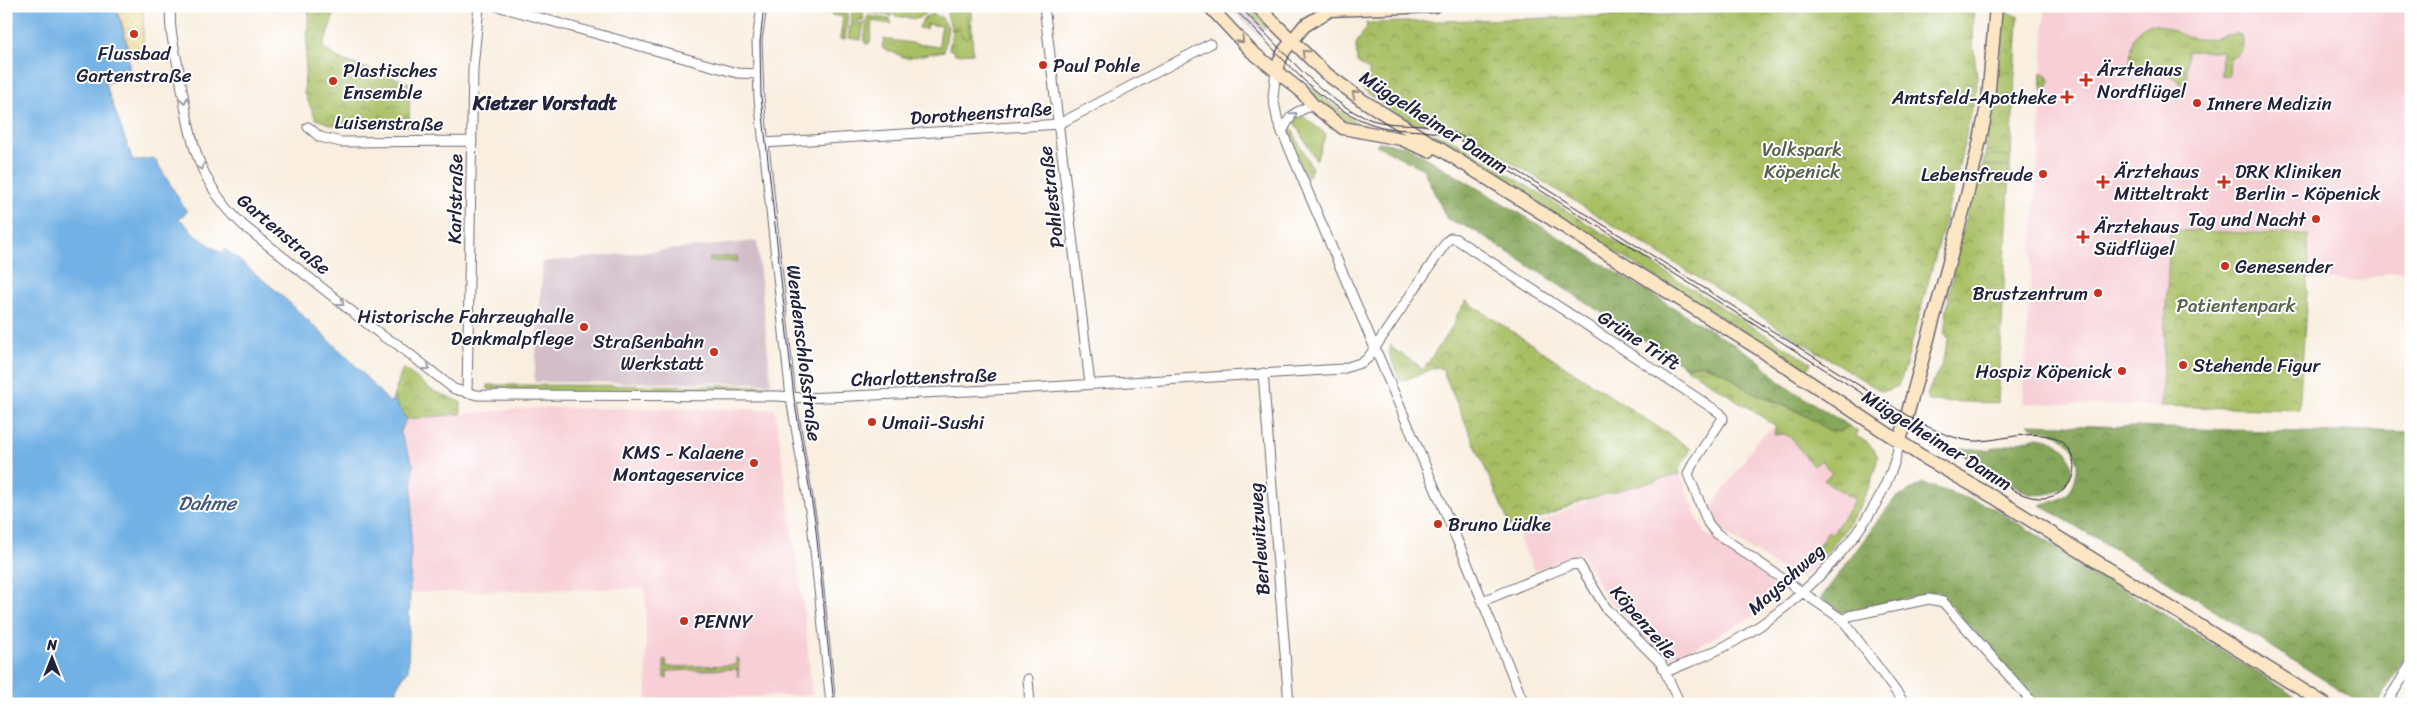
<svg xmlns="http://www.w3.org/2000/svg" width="2417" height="710" viewBox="0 0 2417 710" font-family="Sriracha,sans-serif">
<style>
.built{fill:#f7cfd5}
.industrial{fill:#d2bdc8}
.grass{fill:url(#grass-tufts);stroke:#657050}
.forest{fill:url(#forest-crowns);stroke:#54644a}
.sand{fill:url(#sand-dots);stroke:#887e6c}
.park{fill:url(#park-crowns);stroke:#657050}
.water{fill:#71b1e5;stroke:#4a6a90}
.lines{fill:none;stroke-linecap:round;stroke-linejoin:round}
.street-casing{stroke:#6d6974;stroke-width:11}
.secondary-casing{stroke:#6d6974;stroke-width:15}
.street{stroke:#fff;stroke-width:9}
.secondary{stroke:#fce6c4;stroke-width:12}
.tram{stroke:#22223b;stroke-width:1}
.oneway{stroke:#9a8e86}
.oneway2{stroke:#9c9ca7}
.poi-dot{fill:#c8321e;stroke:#fff;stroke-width:2}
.labels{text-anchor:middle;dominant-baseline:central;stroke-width:4;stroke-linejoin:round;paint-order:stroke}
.poi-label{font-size:19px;fill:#22223b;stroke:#fff;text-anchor:start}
.street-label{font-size:19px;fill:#22223b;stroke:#fff}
.park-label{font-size:19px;fill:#58614b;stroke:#fff}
.neighbourhood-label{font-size:20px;font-weight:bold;fill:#22223b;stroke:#fff}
.water-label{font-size:20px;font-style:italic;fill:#425b7f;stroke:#fff}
</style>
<defs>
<pattern id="grass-tufts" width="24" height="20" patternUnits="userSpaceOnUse" patternTransform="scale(1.25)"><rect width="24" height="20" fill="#a8bf64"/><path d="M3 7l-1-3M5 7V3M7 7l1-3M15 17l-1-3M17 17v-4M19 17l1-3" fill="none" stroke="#889b54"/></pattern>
<pattern id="forest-crowns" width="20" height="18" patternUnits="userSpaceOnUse" patternTransform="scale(1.25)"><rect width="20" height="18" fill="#86a65a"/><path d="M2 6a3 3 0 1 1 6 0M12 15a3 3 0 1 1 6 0" fill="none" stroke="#6d874c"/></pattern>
<pattern id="sand-dots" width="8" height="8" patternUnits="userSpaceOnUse" patternTransform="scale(1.25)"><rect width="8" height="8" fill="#eeda9e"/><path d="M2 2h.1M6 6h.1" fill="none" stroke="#ccbb89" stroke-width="1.8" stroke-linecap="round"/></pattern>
<pattern id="park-crowns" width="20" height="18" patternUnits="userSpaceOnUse" patternTransform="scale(1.25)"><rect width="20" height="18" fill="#a8bf64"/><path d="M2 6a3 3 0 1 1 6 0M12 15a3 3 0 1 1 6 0" fill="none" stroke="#889b54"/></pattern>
</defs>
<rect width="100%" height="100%" fill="#fff"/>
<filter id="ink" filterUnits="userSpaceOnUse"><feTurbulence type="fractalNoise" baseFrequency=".02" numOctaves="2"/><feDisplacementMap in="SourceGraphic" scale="10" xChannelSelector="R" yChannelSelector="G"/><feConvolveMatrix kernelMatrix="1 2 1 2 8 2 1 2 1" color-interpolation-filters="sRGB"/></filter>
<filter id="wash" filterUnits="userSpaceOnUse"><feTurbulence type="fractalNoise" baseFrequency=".0096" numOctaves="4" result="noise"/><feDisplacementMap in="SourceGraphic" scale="20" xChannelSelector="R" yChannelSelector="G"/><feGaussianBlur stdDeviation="1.12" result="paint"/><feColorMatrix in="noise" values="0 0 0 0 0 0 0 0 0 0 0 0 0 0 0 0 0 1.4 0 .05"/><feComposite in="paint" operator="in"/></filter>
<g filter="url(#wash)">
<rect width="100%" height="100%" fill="#f9eedf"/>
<path class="built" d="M2045 6H2411V272L2395 271 2360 281 2308 279 2299 410 2023 403 2042 93Z
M533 408 775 409 805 620 812 695 647 700 645 588 409 593V547L400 433 406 419Z
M1776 426 1871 486 1859 505 1857 514 1840 537 1809 572 1800 577 1791 576 1718 528 1708 512 1758 440Z
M1680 474 1700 525 1705 533 1783 590 1753 616 1697 647 1673 655 1662 651 1606 599 1581 552 1534 571 1517 532 1590 500Z"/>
<path class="industrial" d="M1228 6H1243L1265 29 1258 36Z
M757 241 771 383 534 382 543 262Z"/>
<path class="grass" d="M807 6 819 10 826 9 827 14 805 11Z
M866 6H884L892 16 868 12Z
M887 6H925L928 11 917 19 895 16Z
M967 6H971L973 53 955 54 954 51 949 49 952 30H958L962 36 966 38 970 35Z
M1243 6H1248L1268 25 1265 29Z
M856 8H862L864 19 851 24 852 12Z
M833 11 848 14 845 39H840L843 17 831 15Z
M933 14 942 18 948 27 944 51 906 58 882 48 884 39 939 47 941 26 927 24 926 29 919 28 924 17Z
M868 16 890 19 892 24 872 21 870 43 866 44 864 40Z
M864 22 861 40 848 38 850 26Z
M2149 24C2167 24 2179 37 2197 39 2213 41 2226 33 2240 34 2246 46 2243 54 2230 57L2229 77 2221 76 2222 51H2187V85H2181L2176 78 2170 76 2130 74C2131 54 2127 33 2149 24Z
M2042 72 2047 75 2050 82 2047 88 2041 90Z
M1309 86 1354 121 1368 127 1349 124 1340 119 1305 91Z
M1301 115 1326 134 1316 160 1293 120Z
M1290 126 1312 168 1309 177H1306L1288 139Z
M1425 133 1444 136 1458 143 1811 363 1806 371Z
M1987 146 2011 147 2008 201 1975 199Z
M737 256 738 261H709L710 258Z
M1701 364 1725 373 1744 388 1840 431 1849 426 1858 432 1856 436C1867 442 1873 446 1878 457 1869 498 1849 527 1821 559L1817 548 1828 531 1832 534 1855 500 1824 480 1832 473 1821 460 1813 466 1790 437 1785 434 1774 435 1776 426 1686 367Z
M488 385 775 386V389L590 395 488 389Z
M736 657 739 659 738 677 737 669 667 671V679L664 678V660L666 659 667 667 736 665Z
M6 675 7 677 14 704H6Z"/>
<path class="forest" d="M1379 142 1408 147 1526 217 1751 355 1761 362 1781 383 1849 426 1841 431H1830L1798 411 1748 390 1725 373 1704 364 1686 367 1472 229 1447 219 1423 169 1376 145Z
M2028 424 2337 433 2343 430 2411 432V648L2377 704H2362L2158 575 2040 505C2047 502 2059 501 2065 496 2079 484 2083 452 2066 441 2062 438 2058 434 2053 432 2044 429 2036 432 2028 424Z
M2038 437C2087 442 2081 502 2029 494L1959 451 1961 448 1988 450Z
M1922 483 1992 507 2308 704H2038L1938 591 1840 613 1821 598 1895 498 1905 494Z"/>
<path class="sand" d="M114 6H143V46L130 56 122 23Z"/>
<path class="park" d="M309 6H337L323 47 339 59 410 83 409 126 332 125 316 119 304 93Z
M951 6 967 7 970 36 966 38 962 36 958 30H952L947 15Z
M1765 6H1974L1973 44 1977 76V88L1953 191 1905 368 1898 386 1889 390 1881 391 1466 134 1432 124 1408 123 1362 89 1370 71 1357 62 1356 44 1367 27 1366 23 1695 14Z
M2005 11 2018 16 2011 157 1993 155 1985 147 1999 68Z
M1986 165 2010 167 1998 403 1929 401 1927 394 1941 366 1949 337 1944 335C1949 279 1964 225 1978 171Z
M2170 230 2308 235V279L2299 410 2161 406Z
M1466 301 1691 449 1679 469 1680 474 1584 500 1512 530 1442 369 1437 367 1400 382 1389 353 1391 344 1392 348 1418 365 1420 370 1425 367 1456 321 1455 318Z
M403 368 433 391 461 402V414L406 419 393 398Z"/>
<path class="water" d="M6 6H114C125 29 130 52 129 77L105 83 133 161 154 158 187 212 179 218 198 237 221 253 225 249 279 293 351 361 390 403 393 398 406 419 400 433 413 464 408 670 397 686V704H14L6 675Z"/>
</g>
<g filter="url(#ink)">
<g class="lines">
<defs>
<path id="street" d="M171 6C168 28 175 50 179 71 190 135 194 179 244 226L384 337 397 344 454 389 477 395 777 396 804 398 1015 389 1342 369 1363 362 1368 358 1447 241 1451 238 1456 239 1720 413 1723 418 1693 463 1688 474 1708 523 1716 533 1843 620 1905 704
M497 6 737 73 758 74
M762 6 757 41 759 98 791 398 812 522 831 704
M1044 6 1090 384
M1276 70 1273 97 1278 122 1467 563 1524 704
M308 127 320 137 341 142 472 141
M1282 133C1289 115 1295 112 1313 105
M764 143 1059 124 1210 44
M1263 373 1289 704
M467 393 473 68 479 6
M1483 601 1570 565 1579 564 1606 608 1661 663 1680 704
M1843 620 1849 616 1929 599 1943 602 2034 704
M1666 672C1689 662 1714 653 1735 641 1797 606 1864 540 1890 474 1895 463 1897 452 1900 441
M1028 679 1030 704
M2386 704 2411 664"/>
<path id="secondary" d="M1209 6 1251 51 1300 90 1313 105 1343 128 1401 139 1429 151
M1257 6 1324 72 1362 100 1762 351 1920 455 1995 498 2325 704
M1276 70 1284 51 1304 26 1330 10 1435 6
M1900 441 1965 204 1980 140 1988 101 1996 6"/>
</defs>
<use href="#street" class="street-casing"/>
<use href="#secondary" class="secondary-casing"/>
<use href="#street" class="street"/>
<use href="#secondary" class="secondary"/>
<path class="tram" d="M764 6 760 42 761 97 794 398 815 521 834 704
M1231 6C1274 45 1313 103 1369 123 1400 135 1429 125 1461 141L1678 276 2017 492C2067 516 2091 462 2060 441 2036 426 2000 442 1973 441 1952 439 1935 430 1916 421L1465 138C1455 133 1444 128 1433 126 1412 123 1392 126 1372 120 1324 104 1276 42 1239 6"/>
</g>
<defs><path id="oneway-chevron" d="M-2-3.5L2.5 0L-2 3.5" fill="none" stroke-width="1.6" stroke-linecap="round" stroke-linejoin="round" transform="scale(1.25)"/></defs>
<g class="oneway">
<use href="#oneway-chevron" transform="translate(1241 40) rotate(46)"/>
<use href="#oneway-chevron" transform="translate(1305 53) rotate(-136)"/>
<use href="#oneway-chevron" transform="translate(1355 94) rotate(-143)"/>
</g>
<g class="oneway2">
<use href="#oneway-chevron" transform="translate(184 100) rotate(80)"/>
<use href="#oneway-chevron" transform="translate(1294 115) rotate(-39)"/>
<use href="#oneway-chevron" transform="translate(201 167) rotate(65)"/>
<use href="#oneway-chevron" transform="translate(341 303) rotate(38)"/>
<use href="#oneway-chevron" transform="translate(427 367) rotate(38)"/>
</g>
</g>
<g class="poi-dot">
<circle cx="134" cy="34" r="5"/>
<circle cx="1043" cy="65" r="5"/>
<path d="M2083.5 72.5h5v5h5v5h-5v5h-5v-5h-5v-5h5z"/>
<circle cx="333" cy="81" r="5"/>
<path d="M2064.5 89.5h5v5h5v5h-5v5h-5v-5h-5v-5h5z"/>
<circle cx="2197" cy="103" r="5"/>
<circle cx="2043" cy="174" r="5"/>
<path d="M2100.5 174.5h5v5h5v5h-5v5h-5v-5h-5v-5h5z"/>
<path d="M2221.5 174.5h5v5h5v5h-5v5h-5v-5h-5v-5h5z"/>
<circle cx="2316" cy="219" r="5"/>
<path d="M2080.5 229.5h5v5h5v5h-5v5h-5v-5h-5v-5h5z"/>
<circle cx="2225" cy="266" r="5"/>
<circle cx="2098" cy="293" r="5"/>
<circle cx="584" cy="327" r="5"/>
<circle cx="714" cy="352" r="5"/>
<circle cx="2183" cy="365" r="5"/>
<circle cx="2122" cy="371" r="5"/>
<circle cx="872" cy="422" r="5"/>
<circle cx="754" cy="463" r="5"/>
<circle cx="1438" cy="524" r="5"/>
<circle cx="684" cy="621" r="5"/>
</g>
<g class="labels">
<g class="poi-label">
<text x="134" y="53" text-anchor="middle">Flussbad<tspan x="134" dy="22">Gartenstraße</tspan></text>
<text x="1053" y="65">Paul Pohle</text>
<text x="2097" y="69">Ärztehaus<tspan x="2097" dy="22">Nordflügel</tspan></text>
<text x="343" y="70">Plastisches<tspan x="343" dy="22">Ensemble</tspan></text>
<text x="2057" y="97" text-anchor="end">Amtsfeld-Apotheke</text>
<text x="2207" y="103">Innere Medizin</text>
<text x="2114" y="171">Ärztehaus<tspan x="2114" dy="22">Mitteltrakt</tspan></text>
<text x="2235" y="171">DRK Kliniken<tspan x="2235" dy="22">Berlin - Köpenick</tspan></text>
<text x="2033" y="174" text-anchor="end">Lebensfreude</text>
<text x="2306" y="219" text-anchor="end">Tag und Nacht</text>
<text x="2094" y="226">Ärztehaus<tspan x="2094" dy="22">Südflügel</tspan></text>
<text x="2235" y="266">Genesender</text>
<text x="2088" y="293" text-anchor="end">Brustzentrum</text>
<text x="574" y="316" text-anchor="end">Historische Fahrzeughalle<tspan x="574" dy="22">Denkmalpflege</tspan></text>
<text x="704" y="341" text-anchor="end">Straßenbahn<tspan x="704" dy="22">Werkstatt</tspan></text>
<text x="2193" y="365">Stehende Figur</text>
<text x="2112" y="371" text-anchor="end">Hospiz Köpenick</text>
<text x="882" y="422">Umaii-Sushi</text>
<text x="744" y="452" text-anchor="end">KMS - Kalaene<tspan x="744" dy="22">Montageservice</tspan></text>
<text x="1448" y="524">Bruno Lüdke</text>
<text x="694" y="621">PENNY</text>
</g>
<g class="street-label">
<text transform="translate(981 113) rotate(-4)">Dorotheenstraße</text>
<text transform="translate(1434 122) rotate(33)">Müggelheimer Damm</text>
<text transform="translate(389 123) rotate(1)">Luisenstraße</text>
<text transform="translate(1051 197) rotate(-97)">Pohlestraße</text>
<text transform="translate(455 199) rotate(-89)">Karlstraße</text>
<text transform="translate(284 234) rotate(40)">Gartenstraße</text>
<text transform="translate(1639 340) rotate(33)">Grüne Trift</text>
<text transform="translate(804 353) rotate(83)">Wendenschloßstraße</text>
<text transform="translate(924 377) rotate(-2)">Charlottenstraße</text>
<text transform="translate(1937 440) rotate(32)">Müggelheimer Damm</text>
<text transform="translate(1259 539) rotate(-94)">Berlewitzweg</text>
<text transform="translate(1786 579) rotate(-42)">Mayschweg</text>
<text transform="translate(1644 622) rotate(49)">Köpenzeile</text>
</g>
<g class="park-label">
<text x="1802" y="149">Volkspark<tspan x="1802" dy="22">Köpenick</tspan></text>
<text x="2236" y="305">Patientenpark</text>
</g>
<g class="neighbourhood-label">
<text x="545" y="103">Kietzer Vorstadt</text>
</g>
<g class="water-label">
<text x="207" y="503">Dahme</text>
</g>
</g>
<rect width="2417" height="710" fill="none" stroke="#fff" stroke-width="25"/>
<g transform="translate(52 658)" stroke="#ffffff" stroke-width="4" paint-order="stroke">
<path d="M0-4L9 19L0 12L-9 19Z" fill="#22223b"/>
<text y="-8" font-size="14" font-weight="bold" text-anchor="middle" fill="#22223b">N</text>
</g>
</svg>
